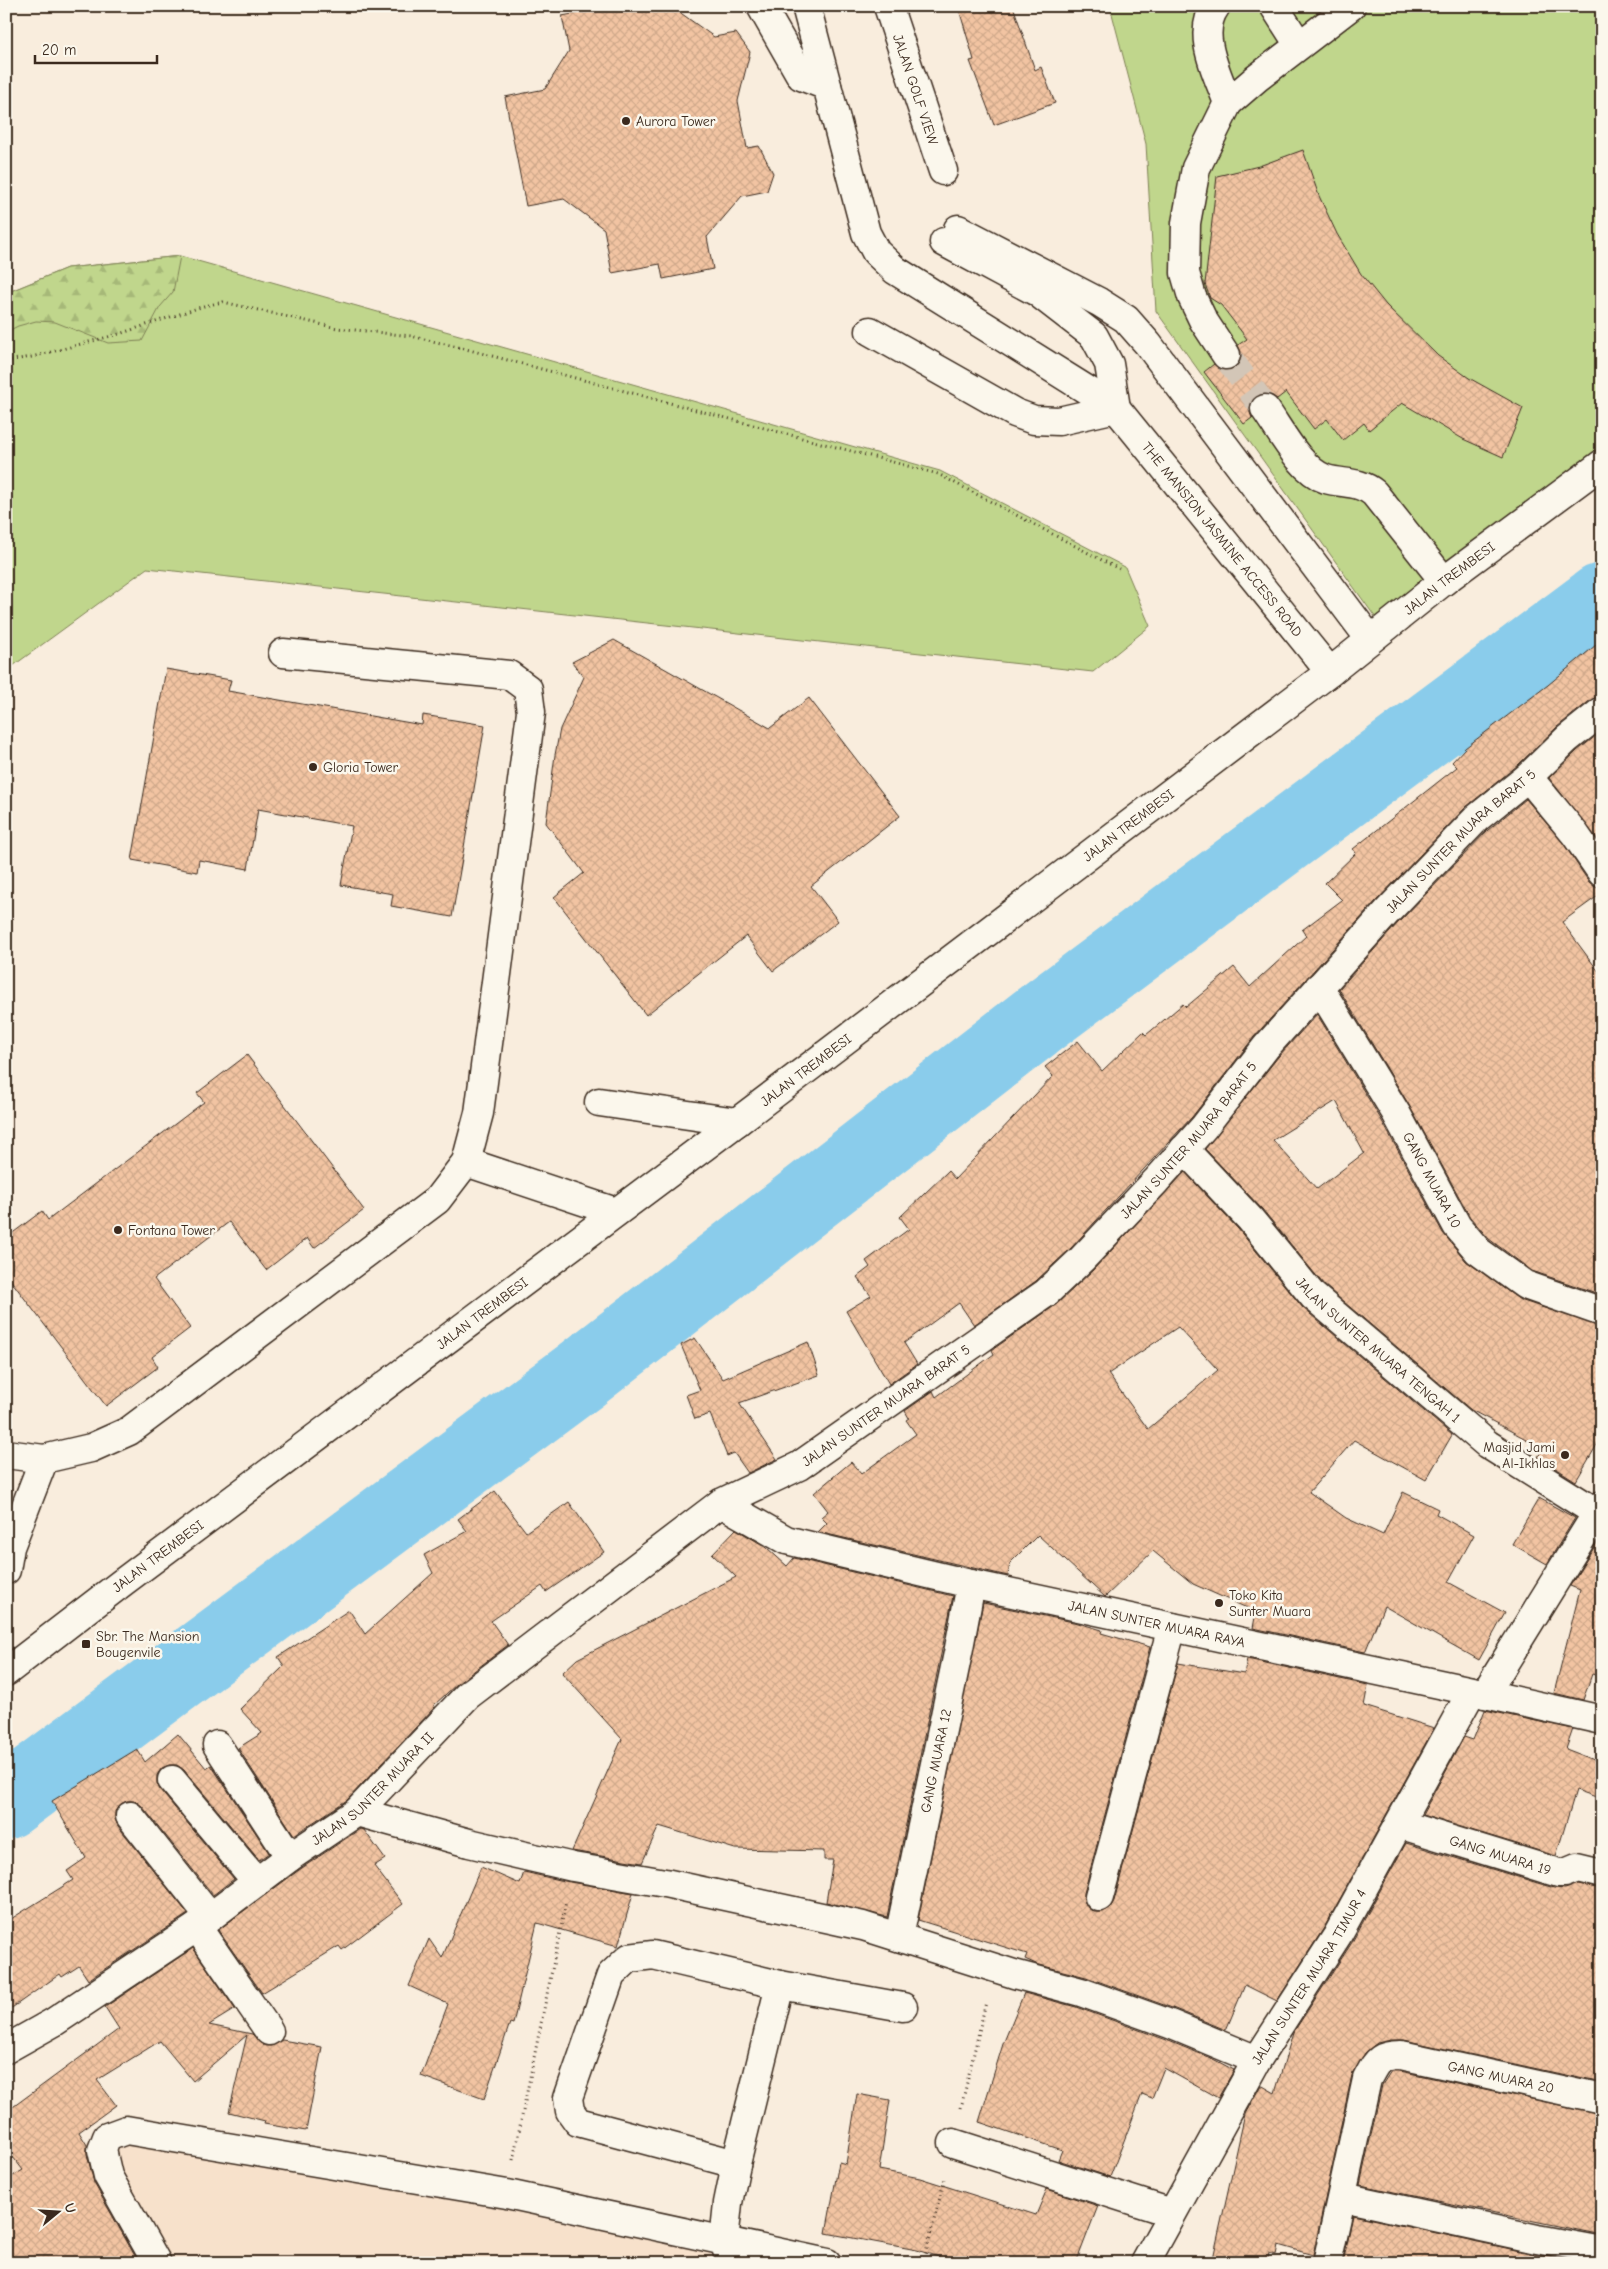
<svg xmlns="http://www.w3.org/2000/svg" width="1608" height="2269" viewBox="0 0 1608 2269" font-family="'Comic Neue',sans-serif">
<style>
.built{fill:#f7e1cb}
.grass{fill:#c0d68c;stroke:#7e8055}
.forest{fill:url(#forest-firs);stroke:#7e8055}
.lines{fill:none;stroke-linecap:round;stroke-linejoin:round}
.river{stroke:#8acceb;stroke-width:74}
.building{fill:url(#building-cross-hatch);stroke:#3b2a1e;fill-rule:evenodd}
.minor-tunnel{stroke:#d3c6b7;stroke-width:28;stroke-dasharray:28 14;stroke-linecap:butt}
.minor-casing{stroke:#3b2a1e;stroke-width:31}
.path{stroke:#3b2a1e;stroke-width:3;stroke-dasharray:1 4;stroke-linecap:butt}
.minor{stroke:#fbf7ec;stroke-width:28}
.poi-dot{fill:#3b2a1e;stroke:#fbf7ec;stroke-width:2}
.labels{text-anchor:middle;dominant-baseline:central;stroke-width:5;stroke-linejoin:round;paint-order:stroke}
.street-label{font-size:14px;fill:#3b2a1e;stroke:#fbf7ec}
.poi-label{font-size:14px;fill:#3b2a1e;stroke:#fbf7ec;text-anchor:start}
</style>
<defs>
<pattern id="forest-firs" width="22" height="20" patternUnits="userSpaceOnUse" patternTransform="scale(1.25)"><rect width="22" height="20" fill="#c0d68c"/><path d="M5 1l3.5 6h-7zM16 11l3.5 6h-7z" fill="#a6b878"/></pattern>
<pattern id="building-cross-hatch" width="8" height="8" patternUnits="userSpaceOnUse" patternTransform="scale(1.25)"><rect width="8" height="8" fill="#f2c4a2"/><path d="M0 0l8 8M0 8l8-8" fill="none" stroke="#d0a98b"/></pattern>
</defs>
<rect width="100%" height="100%" fill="#f9eddd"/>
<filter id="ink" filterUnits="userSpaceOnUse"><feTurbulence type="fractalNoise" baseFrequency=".02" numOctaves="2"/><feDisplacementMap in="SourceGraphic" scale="10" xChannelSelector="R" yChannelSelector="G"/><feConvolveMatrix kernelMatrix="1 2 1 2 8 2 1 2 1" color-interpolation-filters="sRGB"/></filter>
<g filter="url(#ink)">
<path class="built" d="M132 2132 788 2263H6V2161Z"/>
<path class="grass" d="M1110 6H1602V464L1383 628 1156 311 1146 144Z
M180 256 940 471 1125 567 1150 626 1093 672 147 568 6 671V293L67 268Z"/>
<path class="forest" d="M180 256 173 292 160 307 142 341 108 343 55 322 36 321 18 326 6 332V293L67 268Z"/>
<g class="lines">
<path class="river" d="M6 1802 580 1376 1041 1018 1602 600"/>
</g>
<path class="building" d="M615 6H671L714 37 736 33 750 52 738 101 747 148 759 146 773 173 767 191 742 196 707 237 713 269 663 279 660 264 612 273 604 229 564 199 526 206 505 97 545 89 569 51 562 16Z
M958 6H1013L1035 70 1041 67 1055 103 994 125 970 61 974 60Z
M1303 150 1319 196 1337 234 1361 274 1386 305 1438 356 1469 378 1523 408 1503 457 1463 439 1402 403 1369 430 1364 423 1343 440 1327 419 1314 429 1286 392 1277 399 1271 395 1264 393 1256 396 1251 403 1249 410 1252 418 1244 424 1204 372 1214 364 1219 369 1226 371 1235 368 1240 362 1242 355 1238 345 1247 339 1221 305 1210 298 1205 284 1217 176 1259 166Z
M614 640 770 728 809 698 900 816 811 886 838 921 773 971 746 936 646 1015 554 897 584 873 546 823 555 755 560 729 584 677 572 662Z
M1602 640V696L1592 699 1557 727 1518 765 1466 807 1376 901 1306 979 1254 1037 1192 1117 1071 1248 1036 1281 974 1325 959 1303 904 1343 917 1364 889 1384 846 1311 871 1296 857 1277 870 1267 866 1261 909 1229 900 1217 948 1171 955 1179 1053 1076 1045 1067 1078 1041 1102 1071 1143 1032 1146 1035 1183 1004 1186 1007 1234 967 1250 987 1306 936 1302 930 1342 900 1325 883 1356 853 1353 849 1457 767 1452 762 1465 748 1548 685Z
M166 669 231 680 228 691 422 725 423 715 485 725 452 917 391 906 393 894 341 885 352 826 258 809 248 869 199 860 197 872 132 860Z
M1602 731V845L1549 778 1577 751Z
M1526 799 1563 843 1589 882 1595 887 1602 888V893L1562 922 1602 976V1295L1532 1271 1489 1239 1470 1217 1409 1105 1339 989 1398 923 1488 830Z
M1317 1014 1382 1121 1443 1233 1466 1261 1520 1300 1602 1327V1436L1576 1481 1538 1457 1543 1448 1471 1410 1324 1285 1262 1209 1205 1149 1278 1057ZM1336 1101 1364 1153 1317 1189 1273 1140Z
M247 1055 364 1210 314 1248 307 1238 266 1270 229 1222 154 1279 190 1328 152 1357 158 1367 106 1406 6 1274V1238L42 1211 48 1220 204 1102 197 1093Z
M1185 1172 1238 1229 1303 1308 1452 1435 1426 1480 1354 1440 1309 1492 1346 1518 1383 1535 1403 1492 1438 1509 1436 1514 1474 1535 1448 1582 1505 1613 1479 1660 1384 1606 1365 1652 1253 1628 1256 1612 1193 1584 1153 1551 1105 1597 1038 1535 1010 1563 1008 1576 818 1532 827 1523 821 1517 828 1511 814 1493 851 1462 861 1474 916 1434 906 1420 909 1418 905 1411 933 1391 936 1397 994 1354 992 1350 1057 1304 1093 1270ZM1178 1327 1218 1370 1148 1429 1108 1374Z
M695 1338 723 1379 808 1342 819 1375 739 1403 777 1459 748 1473 734 1453 727 1456 710 1414 695 1419 686 1395 700 1390 681 1345Z
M495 1491 526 1532 569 1502 604 1552 546 1592 542 1586 491 1621 508 1645 457 1684 434 1705 435 1707 347 1800 294 1835 238 1748 262 1733 240 1709 284 1666 278 1657 349 1610 365 1634 433 1573 424 1555 467 1531 458 1519Z
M1539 1498 1575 1518 1547 1564 1512 1544Z
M736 1529 766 1547 787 1566 794 1558 953 1596 887 1917 826 1902 833 1860H824V1851L735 1849 659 1826 642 1863 572 1851 622 1739 562 1673 577 1659 736 1577 712 1554Z
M1602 1535V1677L1592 1674 1583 1700 1554 1693 1580 1590 1570 1586Z
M983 1603 1078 1623 1102 1630 1101 1633 1150 1647 1084 1893V1901L1088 1908 1094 1912H1103L1110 1908 1114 1901 1178 1663 1244 1674 1247 1659 1368 1685 1364 1706 1434 1728 1324 1928 1277 2001 1245 1985 1226 2030 1175 2009 1086 1977 1036 1964 1025 1959 1027 1954 918 1920Z
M1485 1710 1573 1729 1566 1749 1602 1763V1799L1576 1790 1556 1856 1422 1815 1464 1737 1473 1740Z
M178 1734 206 1768 211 1765 269 1853 259 1860 184 1770 177 1765H169L162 1768 157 1775V1783L160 1790 234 1879 213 1895 142 1806 135 1801H127L121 1804 115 1811V1819L118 1826 188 1914 88 1980 79 1966 62 1977 60 1974 6 2012V1922L73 1880 67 1871 86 1858 52 1801 137 1749 145 1762Z
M360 1829 364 1830 385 1859 374 1866 403 1904 342 1950 339 1946 262 1993 218 1930 299 1870Z
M1406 1843 1554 1888 1565 1889 1578 1884 1602 1889V2083L1404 2040H1391L1377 2043 1365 2053 1352 2075 1313 2255 1278 2245 1276 2255 1269 2253 1267 2263H1212L1245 2114 1261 2085 1275 2093 1293 2033 1351 1944Z
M481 1867 520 1884 524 1872 559 1880 633 1893 618 1946 537 1923 513 2024 510 2023 484 2099 421 2076 448 2004 409 1986 429 1939 442 1958Z
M193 1948 235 2009 209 2025 252 2034 263 2045 271 2046 282 2040 322 2047 306 2131 264 2124 265 2121 229 2112 247 2035 193 2081 160 2041 97 2080 116 2105 79 2132 87 2145V2154L94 2183 139 2263H6V2180L23 2170 6 2148V2112L119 2029 105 2007Z
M1024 1993 1076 2007 1164 2039 1213 2059 1234 2070 1218 2098 1164 2068 1152 2098 1142 2094 1110 2177 1058 2160 1062 2150 979 2122 1003 2044Z
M1391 2071H1400L1602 2114V2235L1360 2185 1382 2085Z
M857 2094 890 2100 879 2170 920 2178 1036 2215 1047 2189 1098 2206 1076 2263H957L917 2250 826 2233 839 2162 846 2164Z
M1353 2215 1534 2254 1580 2263H1343Z"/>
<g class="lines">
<path class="minor-tunnel" d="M1226 355 1265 409"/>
<defs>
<g id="minor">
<path d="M761 6 801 76 827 86"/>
<path id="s1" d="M806 6 866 233 876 252 895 270 1116 408 1330 672"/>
<path id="s2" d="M888 6 943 171"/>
<path d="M1216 6C1195 34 1218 75 1228 103"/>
<path d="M1274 6 1299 45"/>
<path d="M958 229 1099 302 1126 319 1148 344 1370 639"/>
<path d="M944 242 1037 292 1094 336 1109 364 1116 408"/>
<path d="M870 331 1015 413 1034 420 1059 421 1116 408"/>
<path d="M1226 355 1203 320 1192 297 1185 273 1186 223 1196 168 1228 103 1257 78 1351 6"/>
<path d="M1265 409C1280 430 1301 471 1326 479 1343 484 1360 481 1374 493L1444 581"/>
<path d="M1528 777 1575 834 1602 873"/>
<path id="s3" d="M1319 987 1396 1113 1457 1226 1478 1251 1525 1285 1602 1312"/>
<path d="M599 1102 737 1122"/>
<path id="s4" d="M1184 1149 1250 1219 1313 1296 1487 1444 1602 1516"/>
<path d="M466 1162 616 1212"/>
<path d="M6 1454 44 1459 91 1448 129 1431 437 1200 466 1162 479 1113 531 712 528 689 509 675 283 653"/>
<path id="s5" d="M721 1503 786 1540 844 1554 971 1584 1472 1691 1602 1720"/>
<path d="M6 1570 10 1547 44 1459"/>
<path id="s6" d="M6 1672 123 1582 737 1122 1330 672 1444 581 1602 464"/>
<path d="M1485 1694 1602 1505"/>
<path d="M217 1745 290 1857"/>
<path d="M172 1780 257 1882"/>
<path d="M357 1812 469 1843 573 1867 665 1883 863 1926 1014 1974 1081 1992 1170 2024 1257 2060"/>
<path d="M130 1816 210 1917"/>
<path id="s7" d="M1399 1824 1559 1873H1565L1577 1868 1602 1874"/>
<path d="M1099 1897 1172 1627"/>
<path d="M197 1927 269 2031"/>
<path id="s8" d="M899 1937 959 1648 971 1584"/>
<path id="s9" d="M6 2049 54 2022 197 1927 290 1857 357 1812 467 1696 721 1503 799 1466 1046 1293 1082 1259 1156 1181 1204 1127 1266 1047 1387 912 1477 818 1528 777 1567 739 1602 711"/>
<path d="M953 2143 1172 2213"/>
<path d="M736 2164 578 2122 570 2111 568 2098 611 1975 629 1958 653 1955 780 1985 903 2007"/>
<path d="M1343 2197 1537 2239 1602 2251"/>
<path d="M157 2263 108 2176 102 2150 107 2137 126 2130 507 2194 827 2263"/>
<path d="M731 2263 724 2241 728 2203 736 2164 780 1985"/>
<path id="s10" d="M1145 2263 1257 2060 1337 1936 1472 1691"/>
<path id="s11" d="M1327 2263 1367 2079C1377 2061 1378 2055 1401 2055L1602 2099"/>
</g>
</defs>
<use href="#minor" class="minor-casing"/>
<path class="path" d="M6 361 32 357 119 334 204 306 223 302 337 328 411 336 462 348 938 474 1119 569
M961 2108 986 2002
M513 2160 566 1902
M923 2263 945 2178"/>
<use href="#minor" class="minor"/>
</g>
</g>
<g class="poi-dot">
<circle cx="626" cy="121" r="5"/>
<circle cx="313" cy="767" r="5"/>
<circle cx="118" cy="1230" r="5"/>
<circle cx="1565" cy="1455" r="5"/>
<circle cx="1219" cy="1603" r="5"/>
<rect x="81" y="1639" width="10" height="10" rx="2.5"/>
</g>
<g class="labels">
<g class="street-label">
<text stroke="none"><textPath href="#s2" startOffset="88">JALAN GOLF VIEW</textPath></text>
<text stroke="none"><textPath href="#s1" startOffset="712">THE MANSION JASMINE ACCESS ROAD</textPath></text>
<text stroke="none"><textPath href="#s6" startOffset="1811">JALAN TREMBESI</textPath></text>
<text stroke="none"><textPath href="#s6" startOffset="1406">JALAN TREMBESI</textPath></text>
<text stroke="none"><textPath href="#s9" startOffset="1905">JALAN SUNTER MUARA BARAT 5</textPath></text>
<text stroke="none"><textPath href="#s6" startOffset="1001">JALAN TREMBESI</textPath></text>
<text stroke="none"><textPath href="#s9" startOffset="1500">JALAN SUNTER MUARA BARAT 5</textPath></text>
<text stroke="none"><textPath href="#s3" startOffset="224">GANG MUARA 10</textPath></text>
<text stroke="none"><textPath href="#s6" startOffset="596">JALAN TREMBESI</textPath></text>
<text stroke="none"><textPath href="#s4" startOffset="280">JALAN SUNTER MUARA TENGAH 1</textPath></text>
<text stroke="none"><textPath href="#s9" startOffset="1095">JALAN SUNTER MUARA BARAT 5</textPath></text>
<text stroke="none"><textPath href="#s6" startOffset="191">JALAN TREMBESI</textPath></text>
<text stroke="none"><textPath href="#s5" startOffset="455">JALAN SUNTER MUARA RAYA</textPath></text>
<text stroke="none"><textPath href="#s8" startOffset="180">GANG MUARA 12</textPath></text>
<text stroke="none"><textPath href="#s9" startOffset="451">JALAN SUNTER MUARA II</textPath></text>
<text stroke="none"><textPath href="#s7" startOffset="106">GANG MUARA 19</textPath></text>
<text stroke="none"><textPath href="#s10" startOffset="330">JALAN SUNTER MUARA TIMUR 4</textPath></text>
<text stroke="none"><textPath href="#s11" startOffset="336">GANG MUARA 20</textPath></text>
</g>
<g class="poi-label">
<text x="636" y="121">Aurora Tower</text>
<text x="323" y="767">Gloria Tower</text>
<text x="128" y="1230">Fontana Tower</text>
<text x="1555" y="1447" text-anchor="end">Masjid Jami<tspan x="1555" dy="16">Al-Ikhlas</tspan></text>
<text x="1229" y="1595">Toko Kita<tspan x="1229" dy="16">Sunter Muara</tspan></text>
<text x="96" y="1636">Sbr. The Mansion<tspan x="96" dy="16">Bougenvile</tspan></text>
</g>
</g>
<rect width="1608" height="2269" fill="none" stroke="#fbf7ec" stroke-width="25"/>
<rect x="12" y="12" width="1583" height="2244" fill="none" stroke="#3b2a1e" stroke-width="2" filter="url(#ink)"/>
<g transform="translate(58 2212) rotate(72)" stroke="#fbf7ec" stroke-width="4" paint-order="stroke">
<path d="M0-4L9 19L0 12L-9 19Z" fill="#3b2a1e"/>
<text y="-8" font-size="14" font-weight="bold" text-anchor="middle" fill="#3b2a1e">U</text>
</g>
<path d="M35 55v8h122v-8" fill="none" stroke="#3b2a1e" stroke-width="2.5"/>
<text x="42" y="55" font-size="15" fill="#3b2a1e" stroke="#fbf7ec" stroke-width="4" paint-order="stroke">20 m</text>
</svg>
